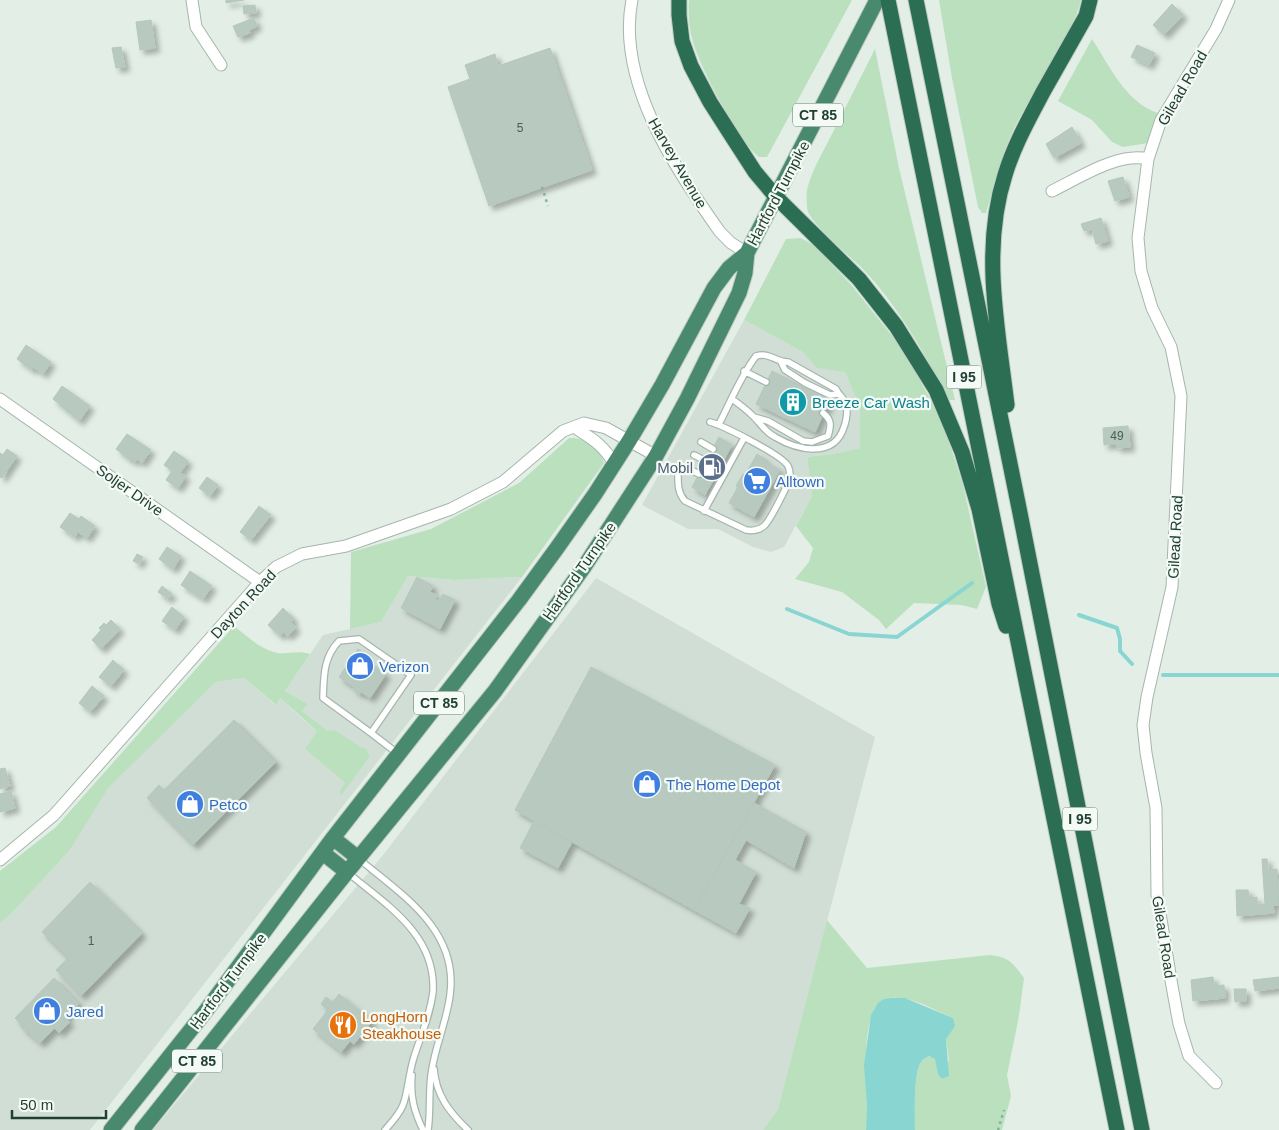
<svg xmlns="http://www.w3.org/2000/svg" width="1279" height="1130" viewBox="0 0 1279 1130" font-family="Helvetica,sans-serif">
<style>
.built{fill:#d1ded5}
.green{fill:#bbe0be}
.water{fill:#89d5d2}
.lines{fill:none;stroke-linecap:round;stroke-linejoin:round}
.stream{stroke:#89d5d2;stroke-width:4}
.building{fill:#b8c9bf;stroke:#b5c8bc;filter:url(#shadow)}
.service-casing{stroke:#a5b6ad;stroke-width:8}
.minor-casing{stroke:#a5b6ad;stroke-width:13}
.trunk-casing{stroke:#c1cac6;stroke-width:17}
.motorway-casing{stroke:#c1cac6;stroke-width:17}
.path{stroke:#82b39a;stroke-width:2.5;stroke-dasharray:2.5 4;stroke-linecap:butt}
.service{stroke:#fff;stroke-width:5.5}
.minor{stroke:#fff;stroke-width:11}
.trunk{stroke:#498a6e;stroke-width:15}
.motorway{stroke:#2c6e53;stroke-width:15}
.labels{text-anchor:middle;dominant-baseline:central;stroke-width:4.5;stroke-linejoin:round;paint-order:stroke}
.number-label{font-size:12px;fill:#486255}
.shield{fill:#f4faf6;stroke:#61786d;stroke-width:1}
.shield-label{font-size:14px;font-weight:bold;fill:#224032}
.street-label{font-size:15px;fill:#224032;stroke:#f4faf6}
.culture-label{font-size:15px;fill:#0d838f;stroke:#f4faf6;text-anchor:start}
.service-label{font-size:15px;fill:#4e5e75;stroke:#f4faf6;text-anchor:end}
.shop-label{font-size:15px;fill:#366cbe;stroke:#f4faf6;text-anchor:start}
.food-label{font-size:15px;fill:#c56008;stroke:#f4faf6;text-anchor:start}
</style>
<defs>
<filter id="shadow"><feDropShadow dx="4.5" dy="4.5" stdDeviation="2.5" flood-color="#0004"/></filter>
</defs>
<rect width="100%" height="100%" fill="#e3eee7"/>
<path class="built" d="M744 320 803 352 817 367 845 372 860 408V448L832 454 807 457 812 496 784 547 771 552 753 547 718 529H688L642 505Z
M408 576 454 580 522 577 90 1130H0V923L11 914 70 850 107 788 216 682 244 678 275 705 280 698 298 715 317 731 305 749 345 783 354 777 370 756 365 749 328 731 302 711 308 704 285 691 323 635 381 622Z
M596 578 875 737 778 1109 763 1130H153L383 855Z"/>
<path class="green" d="M689 0H852L767 157H759C738 140 701 69 693 42 689 29 688 13 689 0Z
M939 0H1081C1068 49 1033 87 1012 133 1000 158 994 186 986 213H982L978 207 952 78Z
M1092 39C1110 66 1125 102 1158 113L1148 143 1123 147 1112 142 1092 120 1058 101Z
M875 49 899 168 955 400H949C925 354 898 305 861 267 848 255 815 227 808 212 807 210 806 193 807 190 811 172 822 154 830 138 845 108 860 79 875 49Z
M801 238 815 246 853 287 904 351 934 406 949 442 963 485 986 587 977 609 961 605 914 603 886 629 879 620 842 592 795 579 809 562 813 548 796 526 812 496 807 457 832 454 860 448V408L845 372 817 368 803 352 744 320 786 239Z
M569 438C585 437 599 447 604 463L522 577 454 580 408 576 381 622 350 629 351 552 431 529 519 483Z
M234 626C247 636 261 650 278 653 289 654 299 650 310 654L285 691 308 704 302 711 328 731 335 730 359 746 366 749 370 756 341 796 340 790 345 783 305 749 317 731 280 698 276 705 244 678 216 682 108 788 70 850 11 914 0 923V871L56 827Z
M827 920 867 968 990 955C1009 957 1013 963 1024 978L1019 1016 1007 1075 1011 1096 1002 1130H915C915 1116 913 1071 922 1061 923 1059 927 1057 929 1056L936 1059 938 1073 949 1061 946 1039 953 1018C934 1010 912 996 891 998 859 1001 867 1073 867 1095 867 1107 867 1118 866 1130H763L778 1109Z"/>
<path class="water" d="M891 998H905L953 1018 955 1026 946 1039 949 1076 942 1079 938 1074 935 1059 929 1056C927 1057 923 1059 922 1061 913 1070 915 1116 915 1130H866L867 1105 864 1065 871 1015 878 1003 884 999Z"/>
<g class="lines">
<path class="stream" d="M787 609 849 634 897 637 972 583
M1079 615 1117 628 1120 639V651L1132 664
M1163 675H1279"/>
</g>
<path class="building" d="M226 0H244L226 3Z
M1172 4 1183 15 1164 35 1153 25Z
M255 5 256 13 244 14 243 6Z
M254 18 257 26 249 30 250 33 238 37 233 26Z
M151 20 155 48 140 50 136 22Z
M1137 45 1155 53 1149 65 1131 57Z
M121 47 125 67 116 68 112 48Z
M550 48 592 170 489 206 448 87 470 79 465 65 495 54 498 66Z
M1072 127 1081 143 1054 158 1046 144Z
M1123 177 1129 197 1115 201 1108 181Z
M1101 218 1108 241 1096 244 1092 229 1084 231 1081 224Z
M26 345 51 362 43 374 33 367 32 370 17 359Z
M772 371 830 400 815 432 756 404Z
M62 386 90 406 79 421 53 399Z
M1128 426 1130 447 1117 448V444L1104 445 1103 428Z
M127 434 151 450 142 463 137 459 135 462 131 459 130 460 116 449Z
M719 437 732 445 705 495 692 487Z
M7 449 17 456 2 478 0 477V453L3 455Z
M174 451 188 461 180 473 186 476 178 488 166 480 172 471 164 465Z
M757 454 765 459 764 461 780 470 754 517 729 503 738 487 736 486 743 474 745 475Z
M207 477 218 485 210 496 199 488Z
M259 506 271 515 251 540 240 532Z
M70 513 79 519 81 516 95 526 87 538 78 532 75 537 60 527Z
M167 547 181 556 173 569 159 559Z
M137 554 143 557 139 564 133 561Z
M190 571 212 586 203 599 181 585Z
M417 577 433 586 430 592 437 595 435 599 439 601 443 594 455 600 440 629 401 608Z
M162 586 172 594 168 599 158 592Z
M172 607 184 617 175 630 162 621Z
M283 608 294 619 291 622 296 628 288 636 283 632 280 636 268 625Z
M111 620 120 629 101 649 92 640 101 630 99 628 104 623 106 625Z
M358 649 365 654 362 658 386 674 370 698 361 692 360 694 353 689 354 687 339 677Z
M113 660 124 670 111 686 99 677Z
M591 667 775 765 694 910 515 810Z
M92 686 104 696 90 712 79 703Z
M234 720 276 762 193 845 147 798 159 785 164 790Z
M5 768 10 786 0 789V769Z
M11 791 15 808 0 812V794Z
M754 803 806 832 794 868 746 840 735 860 756 872 739 904 750 908 736 933 694 910Z
M534 821 572 842 558 868 520 848Z
M1262 859H1267L1268 870 1277 869 1279 905H1273L1274 913 1237 916 1236 890H1248L1249 898 1257 897V904H1265Z
M90 882 142 933 81 996 56 970 68 958 42 932Z
M1213 977 1214 986 1224 985 1225 998 1193 1001 1191 980Z
M1279 977V988L1255 991 1253 980Z
M54 978 79 1003 65 1018 70 1022 59 1033 55 1028 40 1043 21 1027 23 1026 15 1018Z
M1234 989H1246V1001L1235 1002Z
M339 994 372 1021 354 1044 350 1041 341 1052 313 1029 328 1010 321 1004 326 997 333 1002Z"/>
<g class="lines">
<defs>
<path id="service" d="M781 362 785 370 805 383 830 395 838 394
M744 371 766 382
M754 417 768 421 803 441 812 442 828 436C831 426 832 420 823 413
M719 424C731 401 740 377 756 356 770 352 775 362 788 362L836 389C839 396 846 399 847 408 847 414 846 422 844 427 834 459 797 450 775 437 764 431 762 425 753 416 747 410 739 404 732 399
M701 442 713 449
M694 455 706 461
M687 468 699 474
M678 470C678 482 677 492 685 501L746 530C752 531 759 530 764 526 770 521 788 485 790 477 790 474 790 470 788 466 782 455 724 426 710 422
M704 511 744 438
M371 733 323 698C324 676 323 658 339 641L359 639 411 675 371 733 397 753
M359 859C402 895 459 930 450 995 447 1020 436 1044 432 1069 428 1089 431 1110 428 1130
M347 872C385 904 436 934 433 991 431 1013 421 1035 414 1057 409 1072 408 1092 403 1105 399 1115 391 1123 385 1130
M434 1069C436 1095 449 1112 468 1130
M412 1075C410 1096 414 1111 423 1130"/>
<path id="minor" d="M192 0 196 27 221 65
M632 0C616 81 675 169 720 232L731 243 747 253
M1052 191C1079 178 1118 152 1148 159
M0 399 260 582
M574 427C591 438 604 445 614 464
M0 860 54 815 260 582 276 567 302 554 346 546 451 509 503 482 563 431 584 423 606 428 656 456
M1216 1083 1189 1056 1179 1024 1172 986 1157 895 1156 808 1146 753 1143 725 1147 697 1172 587 1181 396 1171 347 1152 308 1141 271 1138 238 1148 159 1161 120 1216 29 1229 0"/>
<path id="trunk" d="M333 838 358 858
M323 853 347 872
M111 1130 205 1012 333 838 519 600 557 548 595 494 629 441 662 385 714 288 729 268 747 253 877 0
M142 1130 347 872 495 691 584 567 656 456 687 399 739 293 745 273 747 253"/>
<path id="motorway" d="M679 0V15L682 41 691 66 710 102 733 138 755 172 776 197 859 279 896 326 936 390 962 452 979 509 999 604 1006 626
M888 0 1117 1130
M916 0 1019 508 1142 1130
M1007 405C998 329 981 250 1005 175 1014 145 1029 119 1043 92 1057 67 1072 41 1086 16L1090 0"/>
</defs>
<use href="#service" class="service-casing"/>
<use href="#minor" class="minor-casing"/>
<use href="#trunk" class="trunk-casing"/>
<use href="#motorway" class="motorway-casing"/>
<path class="path" d="M542 187 548 206
M998 1130 1004 1110"/>
<use href="#service" class="service"/>
<use href="#minor" class="minor"/>
<use href="#trunk" class="trunk"/>
<use href="#motorway" class="motorway"/>
</g>
<defs>
<symbol id="building-disc" viewBox="-11 -11 22 22"><circle r="9.5" fill="#0f9aa8" stroke="#f4faf6"/><path d="M-4-6H4V6H1V3H-1V6H-4ZM-2.5-4.3h1.7v1.8h-1.7ZM.8-4.3h1.7v1.8H.8ZM-2.5-1h1.7V.8h-1.7ZM.8-1h1.7V.8H.8Z" fill="#fff"/></symbol>
<symbol id="fuel-disc" viewBox="-11 -11 22 22"><circle r="9.5" fill="#5c6f8a" stroke="#f4faf6"/><path d="M-5.5-6h7V0h2V4h1.3V-2.5L3-4.5l.8-.8L6-3V5H2.5V1h-1V6h-7ZM-4.2-4.7v3.2H.2V-4.7Z" fill="#fff"/></symbol>
<symbol id="supermarket-disc" viewBox="-11 -11 22 22"><circle r="9.5" fill="#3f7fe0" stroke="#f4faf6"/><path d="M-6-5.5h2.5l.6 2H6L4.5 2H-2.5L-4.4-4H-6ZM-1.5 3.2a1.3 1.3 0 1 0 .1 0ZM3 3.2a1.3 1.3 0 1 0 .1 0Z" fill="#fff"/></symbol>
<symbol id="shop-disc" viewBox="-11 -11 22 22"><circle r="9.5" fill="#3f7fe0" stroke="#f4faf6"/><path d="M-5-2.5h2.3a2.7 3.5 0 0 1 5.4 0H5L5.5 6h-11ZM-1.5-2.5h3a1.5 2.3 0 0 0-3 0Z" fill="#fff"/></symbol>
<symbol id="restaurant-disc" viewBox="-11 -11 22 22"><circle r="9.5" fill="#e8710a" stroke="#f4faf6"/><path d="M-5-6h1v4h1v-4h1v4h1v-4h1v5L-1.5 .5V6h-2V.5L-5-1ZM5-6V6H3V1.5H1.5Q1.5-4 5-6Z" fill="#fff"/></symbol>
</defs>
<g fill-rule="evenodd">
<use href="#building-disc" x="777" y="386" width="32" height="32"/>
<use href="#fuel-disc" x="696" y="451" width="32" height="32"/>
<use href="#supermarket-disc" x="741" y="465" width="32" height="32"/>
<use href="#shop-disc" x="344" y="650" width="32" height="32"/>
<use href="#shop-disc" x="631" y="768" width="32" height="32"/>
<use href="#shop-disc" x="174" y="788" width="32" height="32"/>
<use href="#shop-disc" x="31" y="995" width="32" height="32"/>
<use href="#restaurant-disc" x="327" y="1009" width="32" height="32"/>
</g>
<g class="labels">
<g class="number-label">
<text x="520" y="128">5</text>
<text x="1117" y="436">49</text>
<text x="91" y="941">1</text>
</g>
<g class="shield">
<rect x="793" y="103.5" width="50" height="23" rx="4"/>
<rect x="946.5" y="365.5" width="35" height="23" rx="4"/>
<rect x="414" y="691.5" width="50" height="23" rx="4"/>
<rect x="1062.5" y="807.5" width="35" height="23" rx="4"/>
<rect x="172" y="1049.5" width="50" height="23" rx="4"/>
</g>
<g class="shield-label">
<text x="818" y="115">CT 85</text>
<text x="964" y="377">I 95</text>
<text x="439" y="703">CT 85</text>
<text x="1080" y="819">I 95</text>
<text x="197" y="1061">CT 85</text>
</g>
<g class="street-label">
<text transform="translate(1182 88) rotate(-60)">Gilead Road</text>
<text transform="translate(678 163) rotate(60)">Harvey Avenue</text>
<text transform="translate(778 193) rotate(-62)">Hartford Turnpike</text>
<text transform="translate(130 490) rotate(35)">Soljer Drive</text>
<text transform="translate(1175 537) rotate(-87)">Gilead Road</text>
<text transform="translate(579 571) rotate(-55)">Hartford Turnpike</text>
<text transform="translate(243 604) rotate(-47)">Dayton Road</text>
<text transform="translate(1164 937) rotate(81)">Gilead Road</text>
<text transform="translate(228 981) rotate(-53)">Hartford Turnpike</text>
</g>
<g class="culture-label">
<text x="812" y="402">Breeze Car Wash</text>
</g>
<g class="service-label">
<text x="693" y="467">Mobil</text>
</g>
<g class="shop-label">
<text x="776" y="481">Alltown</text>
<text x="379" y="666">Verizon</text>
<text x="666" y="784">The Home Depot</text>
<text x="209" y="804">Petco</text>
<text x="66" y="1011">Jared</text>
</g>
<g class="food-label">
<text x="362" y="1016">LongHorn<tspan x="362" dy="17">Steakhouse</tspan></text>
</g>
</g>
<path d="M12 1110v8h94v-8" fill="none" stroke="#224032" stroke-width="2.5"/>
<text x="20" y="1110" font-size="15" fill="#224032" stroke="#f4faf6" stroke-width="4" paint-order="stroke">50 m</text>
</svg>
